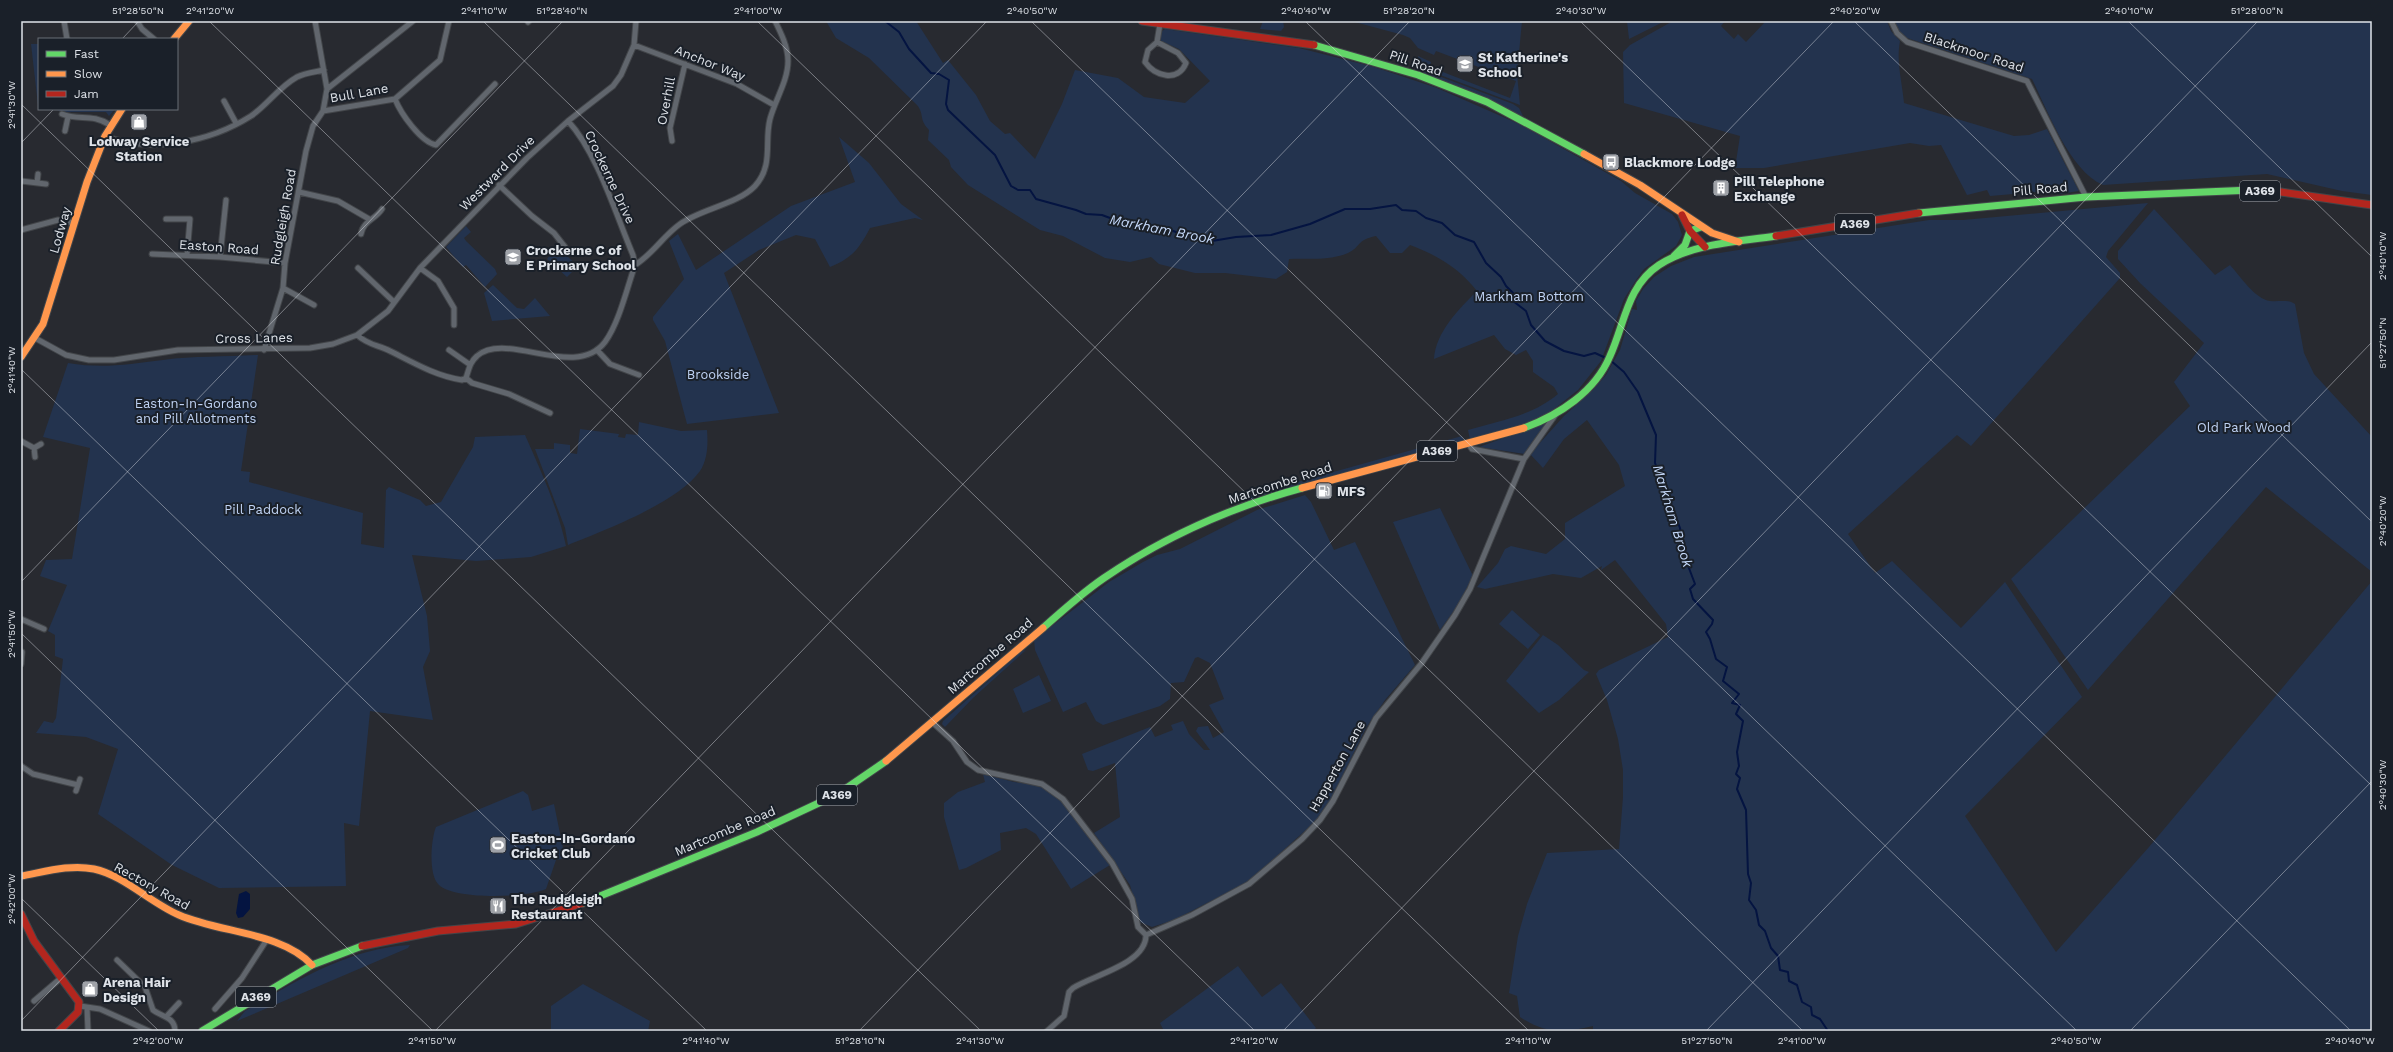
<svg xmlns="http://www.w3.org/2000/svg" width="2393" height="1052" viewBox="0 0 2393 1052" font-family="'Work Sans',sans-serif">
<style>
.green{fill:#23334e}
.water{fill:#041441}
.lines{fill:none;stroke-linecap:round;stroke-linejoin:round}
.stream{stroke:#041441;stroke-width:2}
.street-casing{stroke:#424549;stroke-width:7}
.fast-casing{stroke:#424549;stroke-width:9}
.slow-casing{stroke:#424549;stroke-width:9}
.jam-casing{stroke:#424549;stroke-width:9}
.street{stroke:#61666d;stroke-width:5}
.fast{stroke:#63d668;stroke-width:7}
.slow{stroke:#ff974d;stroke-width:7}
.jam{stroke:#b3261e;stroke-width:7}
.ticks{fill:none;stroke:#dfe3e9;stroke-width:1;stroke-opacity:0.45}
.labels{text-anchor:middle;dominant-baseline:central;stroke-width:4;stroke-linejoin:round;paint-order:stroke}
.shield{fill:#1a2029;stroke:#a4a8af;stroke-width:1}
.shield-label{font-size:12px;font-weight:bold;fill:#dfe3e9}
.street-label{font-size:13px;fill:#dfe3e9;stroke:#1a2029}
.poi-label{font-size:13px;font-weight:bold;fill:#dfe3e9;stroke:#1a2029;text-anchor:start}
.park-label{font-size:13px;fill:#bfd2f3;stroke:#1a2029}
.water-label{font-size:14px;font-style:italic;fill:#c4d8f9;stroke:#1a2029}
.neatline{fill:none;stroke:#dfe3e9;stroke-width:1.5}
.ticks-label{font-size:10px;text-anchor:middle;fill:#dfe3e9}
</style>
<rect width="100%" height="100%" fill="#282a30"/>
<path class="green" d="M826 21H916L943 63 948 60 976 95 990 121 1005 134 1010 133 1035 159 1062 104 1075 70 1118 78 1144 97 1185 103 1210 81 1179 49 1161 41V32L1165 29 1299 48 1374 67 1437 88 1519 124 1621 181 1635 193 1672 214 1678 222 1682 235 1676 246 1644 269 1636 280 1624 299 1601 361 1578 390 1549 413 1526 425 1470 440 1468 430C1499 421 1532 416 1558 394L1554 387 1533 372V361L1526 350 1516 355 1505 349 1494 335 1434 359C1436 332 1458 310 1477 291 1459 268 1437 255 1410 245L1402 253H1390L1376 236C1356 240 1361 247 1348 253 1329 261 1309 258 1289 259L1287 272 1276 279 1225 273H1195L1159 264 1151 257 1130 262 1105 258 1063 236 1040 230 968 185 951 167 949 160 928 140 929 130C918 118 925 115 917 105L869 58 836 38Z
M1263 21H1283L1284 27 1281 31 1260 29Z
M1351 21H1522L1517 74 1520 105 1419 67 1418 56 1431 62 1430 67 1510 98 1516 81 1436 51 1434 55 1418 48 1410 38 1403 35Z
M1627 21H1665L1629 39Z
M1673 21H1725L1721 26 1734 39 1738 34 1746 42 1765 22 1764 21H1887L1891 31 1900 41C1896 62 1902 81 1904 103L2014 136 2029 135 2047 129 2079 191 2059 194 2037 192 1990 196 1987 190 1967 195 1941 145 1929 146 1910 143 1764 168H1735L1740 136 1624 103 1623 52 1630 45Z
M1894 21H2372V195L2342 191 2267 174 2103 185C2069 170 2048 111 2032 79L1907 38 1899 31Z
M31 44H39V106L38 105Z
M1420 69 1513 104 1519 108 1523 116 1424 75Z
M53 109H115L109 116 106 112H65Z
M839 137 869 163 901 204 923 220 915 218 870 228C859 249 852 258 830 267L815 239 796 235 759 250 724 273 779 413 687 424 665 341 653 320V317L684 279 669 241 678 234 696 270 791 206 855 182Z
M2148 203 2108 251 2106 257 2120 273V278L1971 446 1957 435 1848 534 1875 573 1892 561 1961 628 2005 582 2082 697 1965 816 2056 952 2149 847 2372 581V1031H1593V1026C1563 1033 1546 1034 1520 1017L1517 996 1509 993 1518 936 1527 904 1547 853 1619 849 1623 797V770L1618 739 1607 700 1596 674 1599 670 1668 637 1666 624 1615 560 1601 570 1602 566 1581 578 1553 574 1485 589 1477 587 1498 563 1505 549 1511 546 1546 554 1565 539V523L1625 486 1619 465 1587 420 1564 439 1543 468 1530 454 1564 416 1593 390 1606 375 1620 350 1632 309 1637 310 1636 301 1643 289 1654 277 1671 266 1694 257 1929 220H1963Z
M2154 209 2215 275 2230 265C2240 276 2255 299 2270 301 2279 302 2287 299 2295 304L2304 353 2314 374 2372 437V572L2266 487 2088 690 2011 579 2190 406 2174 382 2204 343 2140 283 2118 259V251Z
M466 226 471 232 464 238 466 241 495 269 497 274 485 287 466 265 463 267 446 247Z
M557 247 578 266 567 277 547 259Z
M493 285 517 308 524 309 535 298 550 316 492 321 484 293Z
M258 355 241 471 250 472 249 482 363 513 361 544 384 548 386 490 389 487 420 500 426 506 441 502 473 447 475 437 525 435C541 471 558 508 566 546L531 557 476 561 412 555 427 616 430 651 423 667 433 720 370 711 359 826 344 823 346 886 219 888 172 865 98 814 118 749 86 737 36 733 44 721 53 723 56 718 63 659 55 656V635L48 631 67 585 40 576 46 560 72 559 90 448 43 437 68 363C103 369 129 364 163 360 194 356 226 357 258 355Z
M639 422 681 431 707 430C708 443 708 459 700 471 677 503 605 530 568 545L565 528 535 449H554V443L570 445V453L577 454 580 429 619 434 618 437 625 438 626 434 638 435Z
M1548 422 1525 454 1479 447Z
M1462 436 1464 441 1249 500 1246 499V496L1258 493Z
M1305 495 1311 502 1334 550 1355 542 1415 665 1385 700 1366 728 1330 801 1318 819 1248 882 1174 920 1152 927 1140 922 1130 885 1094 833 1120 817 1115 763 1093 771 1088 770 1082 754 1150 727 1155 737 1173 730 1171 725 1183 721 1189 734 1204 750H1210L1196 731 1198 727 1208 726 1213 738 1224 732 1209 705 1224 699 1210 663 1198 657 1195 658 1184 682 1171 683 1170 699 1160 706 1103 725 1096 721 1086 702 1063 712 1035 650 1034 640 1109 582 1143 562 1157 555 1180 549 1257 510Z
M1440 508 1473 576 1458 605 1440 630 1393 522Z
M1512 610 1540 635 1528 649 1499 624Z
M1543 635 1558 645 1584 670 1589 672 1559 700 1539 713 1506 681Z
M1026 650 973 698 945 727 942 724 943 721 1021 652Z
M1039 675 1051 701 1023 713 1013 689Z
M983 774 1014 782 1041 786 1061 800 1110 865 1071 889 1036 834 1026 828 1000 833 1001 850 966 868 959 870 944 817V803L958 792 985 782Z
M523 791 528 795 532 811 554 804 565 858 556 860 546 889C527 898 455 900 439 885 428 875 431 839 436 827Z
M410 945 408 948 237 1021 245 1011C296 981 349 948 410 945Z
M1238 966 1262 997 1281 983 1316 1028 1312 1031H1164L1160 1023Z
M583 984 650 1021 648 1031H551V1006Z"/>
<path class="water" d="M246 891 250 894V909L243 917 238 918 236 913 239 894Z"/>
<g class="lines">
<path class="stream" d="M885 21 899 32 909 49 931 73 939 74 949 80 946 104 948 110 995 155 1011 186 1018 190H1030L1036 199 1076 210 1086 214 1102 215 1118 221 1162 227 1187 236 1212 241 1236 237 1271 235 1310 224 1345 209H1370L1396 205 1402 210 1416 211 1426 218 1442 223 1455 235 1474 242 1486 263 1501 277 1506 286 1513 293V301L1526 311 1531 325 1545 341 1564 351 1584 356 1595 353 1606 358
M1610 360 1624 372 1638 392 1656 435 1655 463 1680 528 1684 555 1695 584 1690 589 1693 599 1713 620 1712 624 1706 632 1710 639 1716 659 1727 667 1723 681 1739 694 1732 703 1740 705 1736 714 1743 721 1737 752 1739 766 1736 774 1740 778 1737 789 1746 810 1748 874 1751 883 1749 900 1756 910 1759 925 1765 931 1771 948 1778 956 1780 970 1788 972 1789 981 1797 985 1802 1002 1811 1007 1812 1015 1820 1019 1828 1031"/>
<defs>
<path id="street" d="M64 21 67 39
M137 21 142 29 154 39
M1891 21 1897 33 1907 42 2027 81 2086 197
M528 22 529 21
M1157 42 1148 50 1145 62C1155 76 1178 83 1186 63L1178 53 1157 42 1160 24
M634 45 737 84 774 105
M327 89 413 21
M395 99C401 114 421 142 436 145L495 84
M224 101 236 123
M323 111 395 99 440 60 449 21
M62 114C79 121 92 113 110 125
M65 131 68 117
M105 136C150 154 210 142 251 116 267 105 279 87 297 77 305 73 315 72 324 70
M672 141 670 128 685 64
M21 181 46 184
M37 183 38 174
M499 185 532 216 554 233 565 247
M299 192 338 201 369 219
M166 219H190L187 255
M21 230 58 220 74 223
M361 234C363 221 376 219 382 209
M152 254 220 257 285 263
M220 257 226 200
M635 265C653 254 663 236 680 224 701 209 738 204 755 186 774 165 764 142 770 119 775 100 788 81 788 61 788 47 781 33 775 21
M358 268 394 302
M420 268 438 281 454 308V325
M283 288 314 305
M357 335C368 345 378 345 390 351 414 363 436 376 462 380L466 378
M35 338 66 355 89 360H114L178 350 310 348 333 344 357 335 388 311 420 268 527 158 568 121 613 86 621 75 634 45 636 21
M264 350 283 288 285 263 306 151 313 126 323 111 327 89 315 21
M449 350 469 364
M597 350 610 364 639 375
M466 378C469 369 470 362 477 356 506 330 575 381 605 342 619 323 627 288 635 265L633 255C616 215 597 152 568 121
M466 378 472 383 509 394 550 413
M21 441 34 448 35 457
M1468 443 1472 449 1524 459
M34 448 41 444
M21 619 44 629
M21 664 22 652
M933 723 953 741 967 762 978 770 1042 784 1063 799 1112 863 1132 899 1138 927 1146 935
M21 766 33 774 78 785 80 779
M76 791 78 785
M1146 935 1192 915 1249 884 1302 839 1320 820 1333 801 1376 718 1421 664 1455 615 1470 589 1524 459 1556 414
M117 960 145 987 153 1010C162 1017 175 1017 175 1031
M34 1001 61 978
M80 1006 100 1009 149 1031
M87 1007 88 1031
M215 1009 242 978 266 941
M166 1017 179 1003
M1047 1031 1064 1016 1069 992 1073 988C1093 975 1146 964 1146 935"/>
<path id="fast" d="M1314 45 1418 75 1487 102 1584 154
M1919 213 2086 197 2252 190
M1674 256 1685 245 1690 231 1701 227
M1524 428C1559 415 1595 392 1610 356 1625 323 1627 286 1659 265 1693 243 1738 242 1776 236
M1043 628C1062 611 1082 593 1104 578 1164 537 1232 507 1302 488
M583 903 757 832 838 794 886 761
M202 1031 312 965 362 946"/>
<path id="slow" d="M174 39 189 21
M1584 154 1640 185 1712 233 1739 242
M21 357 43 324 87 182 105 136 122 109
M1302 488 1524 428
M886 761 1043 628
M21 876C44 872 70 864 94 869 123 875 151 903 179 915 220 933 282 932 312 965"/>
<path id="jam" d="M1142 21 1314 45
M2252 190 2281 192 2372 205
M1682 215 1690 231 1705 247
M1776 236 1919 213
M21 914 34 941 79 1002 78 1012 59 1031
M362 946 438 931 516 924 583 903"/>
</defs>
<use href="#street" class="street-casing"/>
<use href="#fast" class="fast-casing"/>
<use href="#slow" class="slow-casing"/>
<use href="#jam" class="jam-casing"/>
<use href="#street" class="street"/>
<use href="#fast" class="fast"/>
<use href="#slow" class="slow"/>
<use href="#jam" class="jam"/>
</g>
<path class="ticks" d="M209 21 1255 1031M483 21 1529 1031M757 21 1803 1031M1031 21 2077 1031M1305 21 2351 1031M1580 21 2372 786M1854 21 2372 522M2128 21 2372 257M122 39 139 21M21 104 981 1031M21 143 54 109M21 369 707 1031M21 582 563 21M21 633 433 1031M21 898 159 1031M21 1021 987 21M435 1031 1410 21M859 1031 1834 21M1283 1031 2258 21M1706 1031 2372 342M2130 1031 2372 781"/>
<defs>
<symbol id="school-square" viewBox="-11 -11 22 22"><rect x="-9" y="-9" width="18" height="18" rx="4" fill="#9fa2a8" stroke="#1a2029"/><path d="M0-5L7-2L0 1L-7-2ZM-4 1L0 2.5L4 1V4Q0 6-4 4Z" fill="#fff"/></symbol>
<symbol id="shop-square" viewBox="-11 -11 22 22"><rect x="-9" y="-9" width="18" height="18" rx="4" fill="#9fa2a8" stroke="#1a2029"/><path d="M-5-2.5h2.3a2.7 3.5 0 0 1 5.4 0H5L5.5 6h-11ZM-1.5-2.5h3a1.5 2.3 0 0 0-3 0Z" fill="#fff"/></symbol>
<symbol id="bus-square" viewBox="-11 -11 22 22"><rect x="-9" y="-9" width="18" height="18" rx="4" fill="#9fa2a8" stroke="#1a2029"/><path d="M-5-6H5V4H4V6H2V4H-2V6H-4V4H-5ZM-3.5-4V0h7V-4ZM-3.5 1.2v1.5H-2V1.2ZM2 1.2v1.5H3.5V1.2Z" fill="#fff"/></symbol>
<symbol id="building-square" viewBox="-11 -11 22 22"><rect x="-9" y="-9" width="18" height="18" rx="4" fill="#9fa2a8" stroke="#1a2029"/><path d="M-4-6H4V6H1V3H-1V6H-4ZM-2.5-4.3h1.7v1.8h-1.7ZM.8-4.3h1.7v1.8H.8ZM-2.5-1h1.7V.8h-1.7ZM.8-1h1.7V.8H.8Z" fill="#fff"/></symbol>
<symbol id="fuel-square" viewBox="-11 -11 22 22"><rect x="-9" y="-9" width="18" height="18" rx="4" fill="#9fa2a8" stroke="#1a2029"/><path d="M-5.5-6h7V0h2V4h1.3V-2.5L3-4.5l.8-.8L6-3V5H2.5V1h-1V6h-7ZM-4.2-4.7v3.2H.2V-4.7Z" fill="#fff"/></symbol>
<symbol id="stadium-square" viewBox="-11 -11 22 22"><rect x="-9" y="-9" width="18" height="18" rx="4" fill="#9fa2a8" stroke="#1a2029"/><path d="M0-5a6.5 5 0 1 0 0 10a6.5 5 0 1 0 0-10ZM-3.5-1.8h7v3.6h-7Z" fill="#fff"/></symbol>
<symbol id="restaurant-square" viewBox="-11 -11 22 22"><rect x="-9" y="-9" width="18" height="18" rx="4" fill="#9fa2a8" stroke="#1a2029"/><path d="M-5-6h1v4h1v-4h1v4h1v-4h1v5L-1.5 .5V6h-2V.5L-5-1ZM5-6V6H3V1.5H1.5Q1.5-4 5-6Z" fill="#fff"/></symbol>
</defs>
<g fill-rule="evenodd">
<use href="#school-square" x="1455" y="54" width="20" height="20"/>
<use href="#shop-square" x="129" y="112" width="20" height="20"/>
<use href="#bus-square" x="1601" y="152" width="20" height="20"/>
<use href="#building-square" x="1711" y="178" width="20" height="20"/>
<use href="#school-square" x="503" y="247" width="20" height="20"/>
<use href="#fuel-square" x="1314" y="481" width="20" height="20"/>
<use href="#stadium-square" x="488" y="835" width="20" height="20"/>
<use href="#restaurant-square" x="488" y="896" width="20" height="20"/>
<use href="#shop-square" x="80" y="979" width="20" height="20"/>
</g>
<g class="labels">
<g class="shield">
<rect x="2240" y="181" width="40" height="20" rx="3"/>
<rect x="1835" y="214" width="40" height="20" rx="3"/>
<rect x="1417" y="441" width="40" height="20" rx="3"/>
<rect x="817" y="785" width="40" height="20" rx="3"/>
<rect x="236" y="987" width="40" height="20" rx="3"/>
</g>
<g class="shield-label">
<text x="2260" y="191">A369</text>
<text x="1855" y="224">A369</text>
<text x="1437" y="451">A369</text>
<text x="837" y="795">A369</text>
<text x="256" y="997">A369</text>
</g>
<g class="street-label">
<text transform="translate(1974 52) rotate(18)">Blackmoor Road</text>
<text transform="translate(710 63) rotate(22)">Anchor Way</text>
<text transform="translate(1416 63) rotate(19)">Pill Road</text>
<text transform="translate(359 93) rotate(-10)">Bull Lane</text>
<text transform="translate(666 101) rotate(-79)">Overhill</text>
<text transform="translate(497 173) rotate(-45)">Westward Drive</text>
<text transform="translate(610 177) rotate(65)">Crockerne Drive</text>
<text transform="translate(2040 189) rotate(-5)">Pill Road</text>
<text transform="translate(283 217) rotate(-80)">Rudgleigh Road</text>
<text transform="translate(60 230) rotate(-74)">Lodway</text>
<text transform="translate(219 247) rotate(4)">Easton Road</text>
<text transform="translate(254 338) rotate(-1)">Cross Lanes</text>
<text transform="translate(1280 483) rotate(-18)">Martcombe Road</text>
<text transform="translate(990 656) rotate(-41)">Martcombe Road</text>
<text transform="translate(1337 766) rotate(-61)">Happerton Lane</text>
<text transform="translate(725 831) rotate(-23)">Martcombe Road</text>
<text transform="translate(152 886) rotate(29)">Rectory Road</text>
</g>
<g class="poi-label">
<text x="1478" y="57">St Katherine's<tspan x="1478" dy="15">School</tspan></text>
<text x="139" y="141" text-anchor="middle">Lodway Service<tspan x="139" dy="15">Station</tspan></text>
<text x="1624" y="162">Blackmore Lodge</text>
<text x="1734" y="181">Pill Telephone<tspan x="1734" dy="15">Exchange</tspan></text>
<text x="526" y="250">Crockerne C of<tspan x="526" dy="15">E Primary School</tspan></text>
<text x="1337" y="491">MFS</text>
<text x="511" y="838">Easton-In-Gordano<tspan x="511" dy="15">Cricket Club</tspan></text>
<text x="511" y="899">The Rudgleigh<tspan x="511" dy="15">Restaurant</tspan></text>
<text x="103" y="982">Arena Hair<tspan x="103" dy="15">Design</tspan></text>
</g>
<g class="park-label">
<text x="1529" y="296">Markham Bottom</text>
<text x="718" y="374">Brookside</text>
<text x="196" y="403">Easton-In-Gordano<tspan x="196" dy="15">and Pill Allotments</tspan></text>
<text x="2244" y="427">Old Park Wood</text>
<text x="263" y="509">Pill Paddock</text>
</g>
<g class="water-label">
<text transform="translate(1162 229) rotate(11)">Markham Brook</text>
<text transform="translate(1673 516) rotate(73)">Markham Brook</text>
</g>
</g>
<rect width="2393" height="1052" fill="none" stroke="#1a2029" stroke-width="44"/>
<rect x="38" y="38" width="140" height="72" fill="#1a2029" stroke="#696e76"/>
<rect x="46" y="51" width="20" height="6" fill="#63d668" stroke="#696e76"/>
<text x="74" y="58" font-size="12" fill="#dfe3e9">Fast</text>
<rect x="46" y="71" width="20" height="6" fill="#ff974d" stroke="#696e76"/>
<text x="74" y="78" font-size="12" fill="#dfe3e9">Slow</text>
<rect x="46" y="91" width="20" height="6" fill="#b3261e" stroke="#696e76"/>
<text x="74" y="98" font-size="12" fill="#dfe3e9">Jam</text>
<rect x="22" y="22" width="2349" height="1008" class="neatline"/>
<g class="ticks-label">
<text x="138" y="14">51°28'50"N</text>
<text x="210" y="14">2°41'20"W</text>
<text x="484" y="14">2°41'10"W</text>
<text x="562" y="14">51°28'40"N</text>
<text x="758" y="14">2°41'00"W</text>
<text x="1032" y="14">2°40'50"W</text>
<text x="1306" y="14">2°40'40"W</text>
<text x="1409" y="14">51°28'20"N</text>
<text x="1581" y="14">2°40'30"W</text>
<text x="1855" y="14">2°40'20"W</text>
<text x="2129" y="14">2°40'10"W</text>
<text x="2257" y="14">51°28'00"N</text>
<text transform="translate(11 105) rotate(-90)" y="4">2°41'30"W</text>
<text transform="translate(2382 256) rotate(-90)" y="4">2°40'10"W</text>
<text transform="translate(2382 343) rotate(-90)" y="4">51°27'50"N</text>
<text transform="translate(11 370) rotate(-90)" y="4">2°41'40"W</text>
<text transform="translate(2382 521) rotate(-90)" y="4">2°40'20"W</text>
<text transform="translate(11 634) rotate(-90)" y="4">2°41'50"W</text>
<text transform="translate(2382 785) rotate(-90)" y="4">2°40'30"W</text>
<text transform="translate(11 899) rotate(-90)" y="4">2°42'00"W</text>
<text x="158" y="1044">2°42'00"W</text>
<text x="432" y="1044">2°41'50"W</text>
<text x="706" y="1044">2°41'40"W</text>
<text x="860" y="1044">51°28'10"N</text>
<text x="980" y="1044">2°41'30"W</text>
<text x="1254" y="1044">2°41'20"W</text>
<text x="1528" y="1044">2°41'10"W</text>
<text x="1707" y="1044">51°27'50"N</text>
<text x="1802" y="1044">2°41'00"W</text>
<text x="2076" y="1044">2°40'50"W</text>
<text x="2350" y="1044">2°40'40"W</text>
</g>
</svg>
